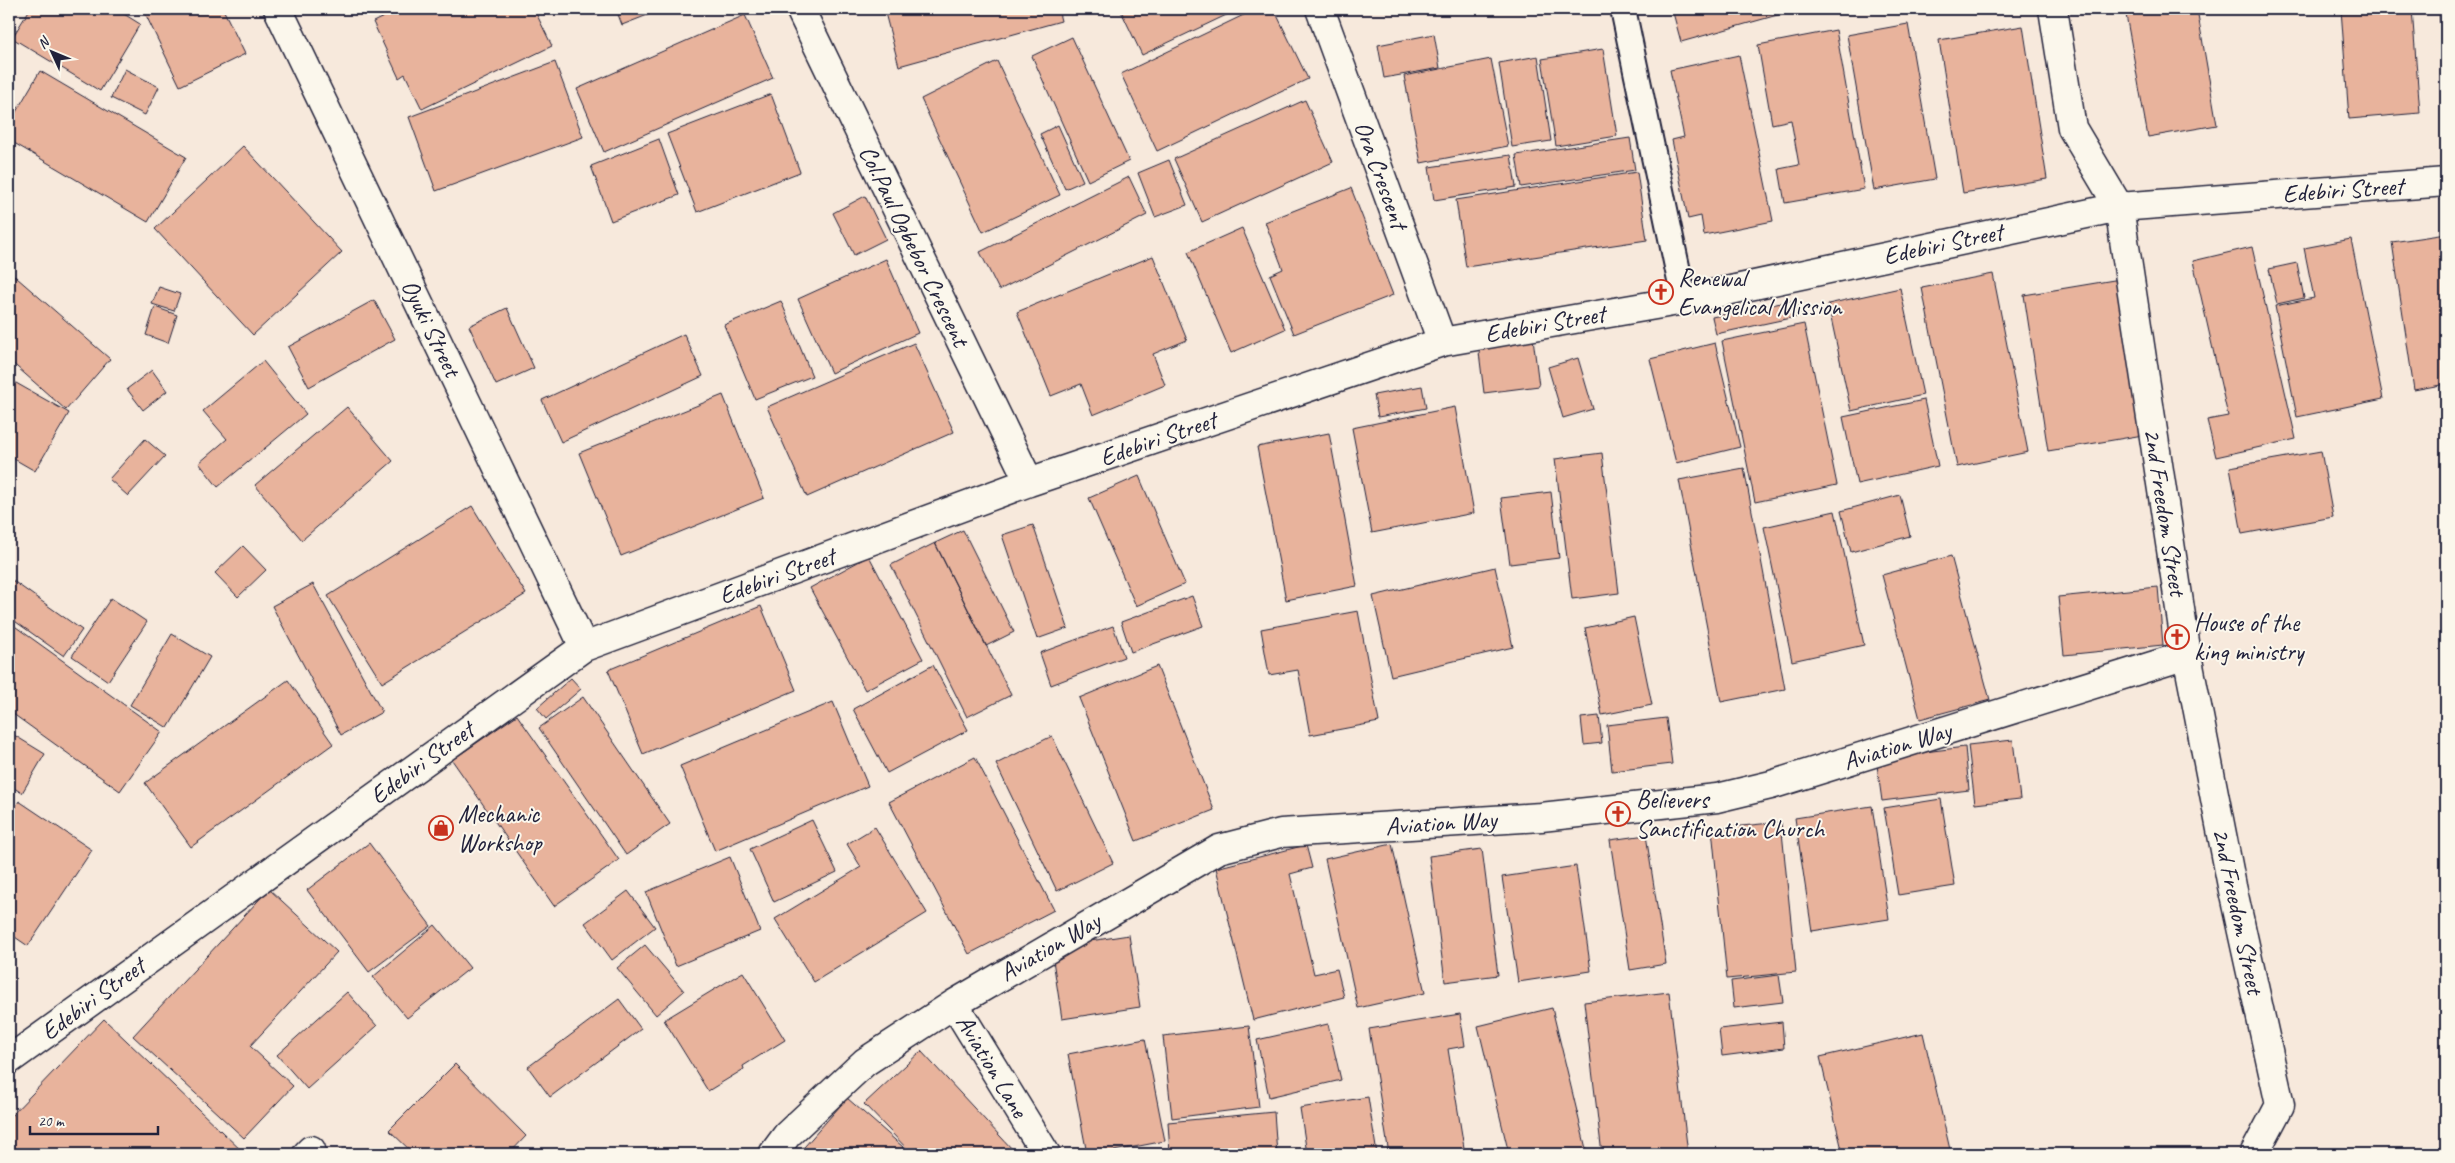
<svg xmlns="http://www.w3.org/2000/svg" width="2455" height="1163" viewBox="0 0 2455 1163" font-family="Caveat,sans-serif">
<style>
.building{fill:#e8b39c;stroke:#22223b}
.lines{fill:none;stroke-linecap:round;stroke-linejoin:round}
.service-casing{stroke:#22223b;stroke-width:28}
.minor-casing{stroke:#22223b;stroke-width:31}
.service{stroke:#fbf7ec;stroke-width:24}
.minor{stroke:#fbf7ec;stroke-width:28}
.labels{text-anchor:middle;dominant-baseline:central;stroke-width:4;stroke-linejoin:round;paint-order:stroke}
.street-label{font-size:25px;fill:#22223b;stroke:#fbf7ec}
.poi-label{font-size:25px;fill:#22223b;stroke:#fbf7ec;text-anchor:start}
</style>
<rect width="100%" height="100%" fill="#f7e9dc"/>
<filter id="ink" filterUnits="userSpaceOnUse"><feTurbulence type="fractalNoise" baseFrequency=".02" numOctaves="2"/><feDisplacementMap in="SourceGraphic" scale="10" xChannelSelector="R" yChannelSelector="G"/><feConvolveMatrix kernelMatrix="1 2 1 2 8 2 1 2 1" color-interpolation-filters="sRGB"/></filter>
<g filter="url(#ink)">
<path class="building" d="M30 9H116L140 24 100 91 12 38Z
M143 9H223L245 54 180 86Z
M400 9H534L552 46 422 109 405 74 399 78 373 22Z
M616 9H663L622 25Z
M884 9H1058L1061 21 899 66Z
M1120 9H1239L1142 55Z
M1256 9H1274L1308 79 1157 151 1121 74Z
M1672 9H1799L1681 42Z
M2125 9H2197L2217 125 2148 137Z
M2341 9H2412L2420 113 2349 119Z
M2439 9H2446V98H2444Z
M745 15 773 78 604 152 577 89Z
M1908 24 1935 179 1874 190 1847 35Z
M2023 26 2047 179 1963 193 1939 40Z
M1836 30 1864 189 1785 203 1779 169 1799 165 1791 120 1772 124 1758 45Z
M1434 34 1440 68 1384 78 1378 45Z
M1072 37 1129 161 1088 181 1032 56Z
M1603 49 1617 136 1556 146 1542 59Z
M1739 55 1773 221 1704 235 1701 216 1688 219 1672 140 1684 137 1670 70Z
M1538 56 1551 141 1512 147 1499 63Z
M1491 59 1508 146 1421 163 1404 76Z
M997 61 1060 195 983 232 921 99Z
M555 62 583 137 436 191 409 117Z
M125 69 159 87 145 115 111 98Z
M40 71 186 157 148 222 9 140V124Z
M771 94 800 172 697 212 667 134Z
M1305 100 1333 162 1202 222 1174 159Z
M1058 125 1083 181 1065 189 1040 134Z
M1630 138 1635 170 1521 187 1516 155Z
M659 139 679 195 611 221 591 166Z
M243 146 342 252 253 335 155 229Z
M1511 155 1516 187 1434 200 1429 167Z
M1169 160 1187 205 1155 217 1138 173Z
M1637 172 1647 240 1466 267 1456 200Z
M1129 177 1147 215 999 290 980 252Z
M1351 188 1393 295 1294 334 1270 275 1283 269 1265 222Z
M865 196 886 239 854 255 833 213Z
M1242 228 1285 329 1231 353 1188 252Z
M2446 234V384L2414 390 2392 242Z
M2351 239 2383 399 2297 417 2275 306 2314 298 2304 248Z
M2252 247 2296 439 2216 457 2207 420 2228 416 2193 261Z
M1153 256 1187 340 1153 354 1165 385 1093 415 1081 384 1051 396 1017 312Z
M886 259 918 333 831 373 798 299Z
M2297 263 2304 298 2277 304 2269 269Z
M9 271 110 359 66 410 9 360Z
M1993 274 2028 452 1957 467 1922 288Z
M2120 279 2143 435 2048 451 2024 295Z
M159 287 180 294 174 311 152 304Z
M1900 288 1923 395 1851 411 1828 304Z
M374 300 395 339 309 387 288 347Z
M1796 300 1800 316 1716 334 1712 317Z
M781 301 812 376 755 399 724 325Z
M155 307 177 315 168 343 146 335Z
M507 308 534 368 496 385 469 326Z
M1804 324 1837 485 1755 502 1722 341Z
M684 334 703 376 561 442 542 400Z
M1533 338 1539 386 1484 393 1478 344Z
M914 343 954 432 807 497 767 407Z
M1715 343 1740 447 1676 463 1650 359Z
M1578 358 1593 409 1563 418 1548 367Z
M263 361 306 414 218 487 199 463 227 439 203 411Z
M152 370 167 391 143 410 127 389Z
M9 379 69 413 35 471 9 456Z
M1422 386 1426 408 1378 417 1374 395Z
M723 395 764 498 621 556 579 453Z
M1924 400 1938 466 1857 484 1843 417Z
M347 407 393 461 302 540 255 485Z
M1455 407 1474 513 1372 533 1352 428Z
M1329 433 1357 586 1286 600 1257 447Z
M145 439 165 456 128 496 109 479Z
M2321 451 2333 517 2242 534 2230 467Z
M1602 453 1619 593 1572 599 1555 459Z
M1744 468 1785 689 1721 702 1679 480Z
M1139 476 1185 584 1136 606 1089 498Z
M1551 492 1559 558 1510 564 1501 498Z
M1900 495 1910 536 1851 552 1841 511Z
M472 506 526 594 382 683 328 596Z
M1835 511 1864 645 1792 661 1764 527Z
M1033 525 1068 628 1037 639 1002 535Z
M963 530 1014 632 986 646 935 543Z
M935 543 1011 695 967 717 891 565Z
M243 546 266 570 238 597 215 573Z
M869 556 923 659 865 690 810 588Z
M1951 556 1990 700 1920 719 1882 575Z
M1495 567 1513 647 1391 676 1373 596Z
M9 578 82 630 64 656 9 617Z
M313 584 382 712 341 735 272 606Z
M2158 587 2163 645 2064 655 2058 597Z
M1192 596 1203 626 1131 652 1121 622Z
M111 598 147 622 108 681 72 656Z
M761 606 796 690 643 754 608 670Z
M1358 611 1379 722 1310 735 1298 670 1269 675 1261 629Z
M1634 617 1652 705 1602 715 1585 628Z
M9 622 162 732 120 791 9 711Z
M1113 626 1124 657 1051 685 1040 653Z
M172 634 210 657 168 728 130 705Z
M933 665 968 730 887 773 853 709Z
M1157 666 1214 810 1136 841 1079 698Z
M571 678 581 689 546 719 537 708Z
M288 680 333 744 191 847 145 783Z
M583 697 670 824 626 855 539 728Z
M833 702 868 786 715 851 680 766Z
M517 715 619 860 554 906 452 760Z
M1599 716 1602 743 1584 745 1581 718Z
M1666 718 1672 764 1612 771 1607 725Z
M9 732 45 754 22 793 9 785Z
M1052 736 1113 863 1057 891 996 764Z
M2013 740 2020 799 1975 804 1968 745Z
M1965 747 1969 790 1882 801 1876 758Z
M975 757 1054 910 969 954 889 802Z
M1941 799 1955 886 1898 895 1884 808Z
M19 801 92 850 28 946 9 933V817Z
M1872 806 1889 919 1812 931 1795 818Z
M812 820 837 872 774 902 750 849Z
M1781 822 1796 972 1727 979 1712 829Z
M875 827 927 913 814 982 775 919 861 867 847 844Z
M1646 835 1666 964 1630 970 1610 840Z
M369 843 431 926 369 972 307 890Z
M1392 844 1425 993 1358 1008 1325 859Z
M1306 845 1312 868 1290 874 1314 974 1337 969 1344 997 1253 1020 1216 868Z
M1482 849 1498 975 1445 982 1429 856Z
M730 857 760 931 676 966 646 892Z
M1576 866 1591 971 1518 982 1502 877Z
M269 889 337 952 250 1046 293 1086 244 1138 133 1036Z
M628 891 655 927 612 960 585 923Z
M435 925 470 968 407 1018 373 977Z
M1129 935 1140 1007 1062 1019 1051 947Z
M645 945 684 991 656 1015 617 968Z
M743 972 785 1040 743 1066 744 1069 708 1091 664 1020Z
M1779 975 1783 1002 1734 1008 1731 981Z
M347 992 377 1026 307 1089 277 1055Z
M1669 992 1688 1154H1602L1584 1002Z
M619 999 641 1029 550 1097 528 1067Z
M1552 1008 1587 1153 1509 1154 1478 1026Z
M1460 1014 1465 1046 1448 1049 1465 1154H1389L1369 1029Z
M104 1019 245 1154H9V1118Z
M1782 1022 1784 1048 1722 1056 1719 1029Z
M1328 1024 1341 1080 1269 1097 1257 1040Z
M1249 1026 1259 1107 1172 1118 1163 1036Z
M1923 1033 1951 1154H1843L1820 1057Z
M1145 1039 1165 1141 1098 1154H1087L1068 1054Z
M921 1051 1013 1150 1008 1154H912L864 1104Z
M455 1064 526 1136 509 1154H414L389 1130Z
M1368 1097 1377 1154H1307L1300 1108Z
M847 1098 903 1147 897 1154H798Z
M1274 1112 1277 1154H1170L1168 1122Z
M340 1149 347 1154H336Z"/>
<g class="lines">
<defs>
<path id="service" d="M1623 9 1684 300"/>
<path id="minor" d="M278 9 584 647
M800 9 1029 482
M1320 9 1442 342
M2053 9 2072 128 2119 207 2187 655 2232 886 2280 1105 2254 1154
M954 1004 1046 1154
M9 1060 584 647 1029 482 1442 342 1684 300 2119 207 2446 182
M307 1154 311 1150
M773 1154 787 1135 865 1062 954 1004 1219 849 1281 833 1541 817 1717 798 1771 785 2187 655"/>
</defs>
<use href="#service" class="service-casing"/>
<use href="#minor" class="minor-casing"/>
<use href="#service" class="service"/>
<use href="#minor" class="minor"/>
</g>
</g>
<defs>
<symbol id="church-ring" viewBox="-11 -11 22 22"><circle r="9.5" fill="#fbf7ec" stroke="#c8321e" stroke-width="1.5"/><path d="M-1.2-6h2.4v3.5h3.3v2.4h-3.3V6h-2.4V-.1h-3.3v-2.4h3.3Z" fill="#c8321e"/></symbol>
<symbol id="shop-ring" viewBox="-11 -11 22 22"><circle r="9.5" fill="#fbf7ec" stroke="#c8321e" stroke-width="1.5"/><path d="M-5-2.5h2.3a2.7 3.5 0 0 1 5.4 0H5L5.5 6h-11ZM-1.5-2.5h3a1.5 2.3 0 0 0-3 0Z" fill="#c8321e"/></symbol>
</defs>
<g fill-rule="evenodd">
<use href="#church-ring" x="1647" y="278" width="28" height="28"/>
<use href="#church-ring" x="2163" y="623" width="28" height="28"/>
<use href="#church-ring" x="1604" y="800" width="28" height="28"/>
<use href="#shop-ring" x="427" y="814" width="28" height="28"/>
</g>
<g class="labels">
<g class="street-label">
<text transform="translate(1381 175) rotate(70)">Ora Crescent</text>
<text transform="translate(2343 190) rotate(-4)">Edebiri Street</text>
<text transform="translate(1943 244) rotate(-12)">Edebiri Street</text>
<text transform="translate(914 246) rotate(64)">Col.Paul Ogbebor Crescent</text>
<text transform="translate(1545 324) rotate(-10)">Edebiri Street</text>
<text transform="translate(431 328) rotate(64)">Oyuki Street</text>
<text transform="translate(1158 439) rotate(-19)">Edebiri Street</text>
<text transform="translate(2165 512) rotate(81)">2nd Freedom Street</text>
<text transform="translate(777 576) rotate(-20)">Edebiri Street</text>
<text transform="translate(1897 746) rotate(-17)">Aviation Way</text>
<text transform="translate(422 763) rotate(-36)">Edebiri Street</text>
<text transform="translate(1441 823) rotate(-4)">Aviation Way</text>
<text transform="translate(2238 911) rotate(78)">2nd Freedom Street</text>
<text transform="translate(1050 947) rotate(-30)">Aviation Way</text>
<text transform="translate(93 999) rotate(-36)">Edebiri Street</text>
<text transform="translate(992 1066) rotate(59)">Aviation Lane</text>
</g>
<g class="poi-label">
<text x="1678" y="278">Renewal<tspan x="1678" dy="29">Evangelical Mission</tspan></text>
<text x="2194" y="623">House of the<tspan x="2194" dy="29">king ministry</tspan></text>
<text x="1636" y="800">Believers<tspan x="1636" dy="29">Sanctification Church</tspan></text>
<text x="458" y="814">Mechanic<tspan x="458" dy="29">Workshop</tspan></text>
</g>
</g>
<rect width="2455" height="1163" fill="none" stroke="#fbf7ec" stroke-width="30"/>
<rect x="15" y="15" width="2425" height="1133" fill="none" stroke="#22223b" stroke-width="2" filter="url(#ink)"/>
<g transform="translate(52 52) rotate(314)" stroke="#fbf7ec" stroke-width="4" paint-order="stroke">
<path d="M0-4L9 19L0 12L-9 19Z" fill="#22223b"/>
<text y="-8" font-size="14" font-weight="bold" text-anchor="middle" fill="#22223b">N</text>
</g>
<path d="M30 1126v8h128v-8" fill="none" stroke="#22223b" stroke-width="2.5"/>
<text x="38" y="1126" font-size="15" fill="#22223b" stroke="#fbf7ec" stroke-width="4" paint-order="stroke">20 m</text>
</svg>
